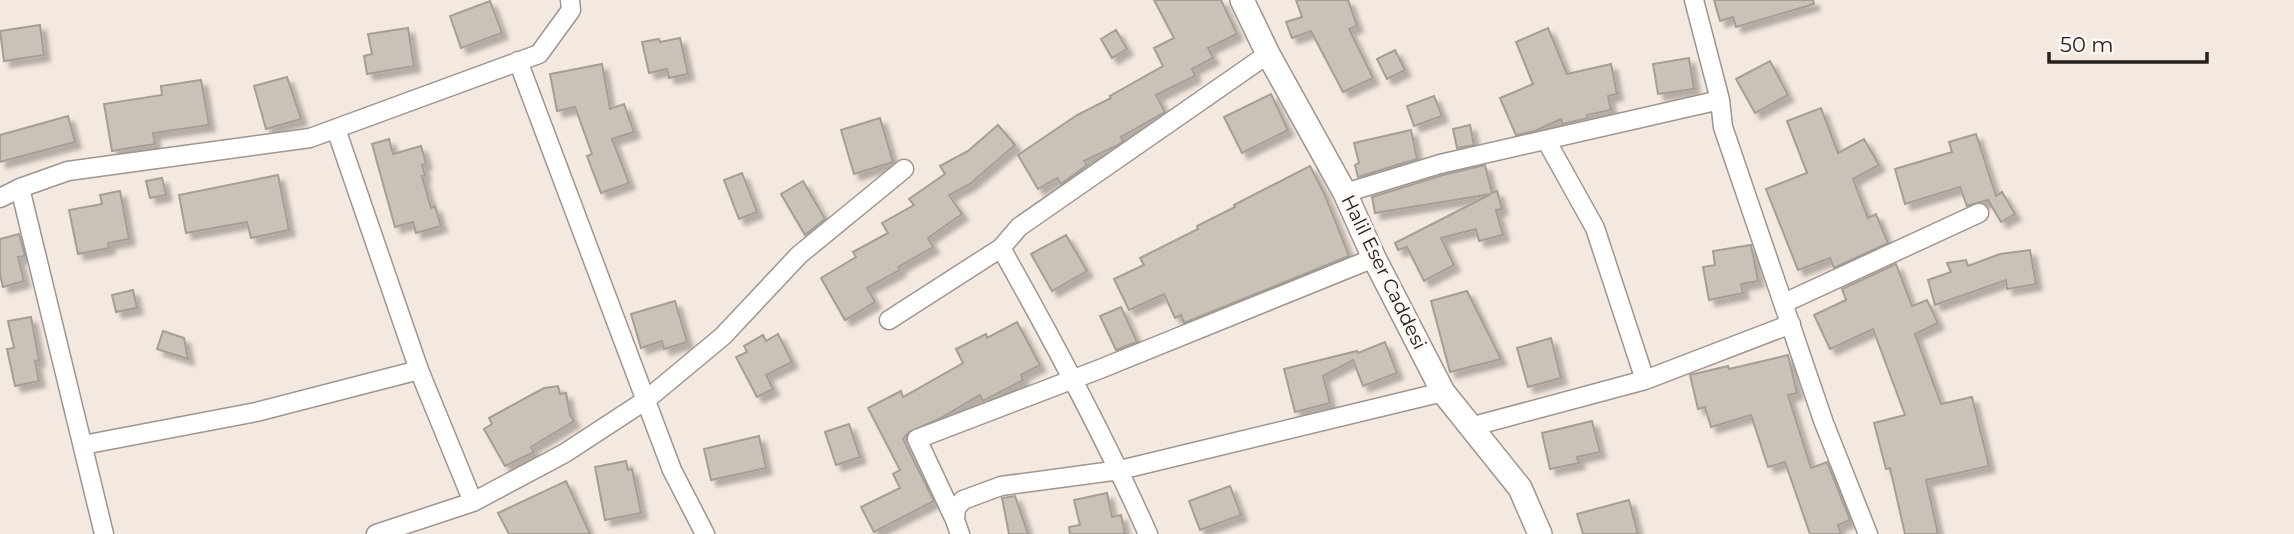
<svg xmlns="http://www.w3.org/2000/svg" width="2294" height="534" viewBox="0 0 2294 534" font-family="Montserrat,sans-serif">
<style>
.building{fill:#c9c2b8;stroke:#a59e95;stroke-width:2;filter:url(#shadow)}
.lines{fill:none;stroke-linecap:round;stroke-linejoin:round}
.minor-casing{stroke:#9f958e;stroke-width:21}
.tertiary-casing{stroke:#9f958e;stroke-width:26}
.minor{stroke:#fff;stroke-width:18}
.tertiary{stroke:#fff;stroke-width:23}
.labels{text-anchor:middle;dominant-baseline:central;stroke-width:6;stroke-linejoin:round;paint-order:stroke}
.street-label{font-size:19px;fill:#23201d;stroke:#fef7f3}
</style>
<defs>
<filter id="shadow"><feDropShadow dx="6" dy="6" stdDeviation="2" flood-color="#0004"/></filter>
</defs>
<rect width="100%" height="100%" fill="#f4e9e1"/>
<path class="building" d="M1154 0H1221L1237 34 1208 48 1213 58 1192 69 1195 76 1156 95 1165 112 1121 137 1123 141 1118 145 1084 161 1087 165 1061 184 1057 178 1038 189 1018 155 1077 115 1111 98 1110 96 1163 66 1154 48 1174 38Z
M1296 0H1348L1357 26 1349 29 1373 78 1343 92 1311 31 1292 38 1286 22 1302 17Z
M1714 0H1813L1814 4 1736 27 1733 17 1720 21Z
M490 1 502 33 461 48 450 16Z
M40 25 44 55 4 61 0 31Z
M408 28 414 66 367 74 364 56 372 54 368 34Z
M1548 28 1567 74 1611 64 1617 94 1608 96 1611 110 1587 115 1588 118 1562 124 1561 119 1535 131 1516 135 1500 98 1533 84 1516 42Z
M1116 30 1127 49 1112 58 1101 39Z
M680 38 688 74 669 78 667 69 649 73 642 42 659 39 660 42Z
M1395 50 1405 70 1387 79 1377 59Z
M1689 58 1694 89 1658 94 1653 64Z
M1770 61 1788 95 1755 113 1736 79Z
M602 64 610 109 624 104 634 132 612 139 629 183 601 193 587 156 592 154 575 107 557 111 550 74Z
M287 77 301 119 266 129 254 86Z
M201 80 209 125 153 133 155 144 112 151 104 104 162 95 161 86Z
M1271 94 1288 130 1242 153 1224 117Z
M1434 96 1442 116 1414 126 1407 106Z
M1821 108 1838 153 1864 139 1879 165 1853 179 1868 218 1876 214 1888 243 1834 268 1830 258 1798 270 1766 189 1807 173 1787 121Z
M68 116 75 142 0 162V135Z
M880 118 893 162 854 174 841 130Z
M998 125 1015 145 970 184 949 195 962 214 928 238 933 247 898 267 900 270 867 288 875 302 845 320 821 278 856 257 853 252 888 233 882 223 914 205 909 199 945 174 940 166 968 151Z
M1470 125 1474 145 1457 148 1453 129Z
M1411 130 1417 159 1358 177 1355 165 1359 163 1354 143Z
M1976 134 1996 196 2002 192 2015 214 2001 222 1988 200 1967 206 1960 187 1905 204 1895 169 1952 152 1949 142Z
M389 139 393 154 421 146 426 163 422 165 425 175 422 176 431 208 435 206 441 226 416 233 413 222 395 227 372 144Z
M1485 165 1492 193 1497 191 1502 209 1496 210 1503 235 1479 241 1476 229 1441 238 1454 265 1424 281 1407 247 1398 250 1395 243 1491 194 1375 213 1372 197 1443 175Z
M1310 166 1324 193 1349 256 1184 323 1181 315 1175 318 1164 294 1129 310 1114 279 1144 265 1140 258 1198 229 1197 226 1235 207 1234 205Z
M742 173 757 212 739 219 724 180Z
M278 175 289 230 251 238 247 222 186 233 179 195Z
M162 178 166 195 150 198 146 181Z
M803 181 825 219 805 235 781 194Z
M120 191 129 239 108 243 109 248 78 254 69 210 102 204 100 195Z
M19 234 25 256 18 257 24 281 3 287 0 275V239Z
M1066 235 1087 271 1052 291 1031 254Z
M1751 245 1758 281 1741 284 1743 293 1709 300 1703 267 1715 265 1713 251Z
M2030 250 2036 284 2007 289 2006 280 1935 305 1928 280 1951 272 1947 263 1966 260 1968 266 2000 254Z
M1896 264 1912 306 1927 300 1938 323 1915 334 1941 404 1972 397 1989 466 1926 480 1938 534H1905L1890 468 1886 469 1874 423 1905 415 1873 329 1830 349 1814 315 1846 300 1842 289Z
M133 290 137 308 116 312 112 295Z
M1467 291 1501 359 1450 372 1431 301Z
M675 301 687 342 664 349 662 341 641 348 631 314Z
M1121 307 1137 342 1116 350 1100 316Z
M31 317 39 360 35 361 39 381 15 386 7 349 14 348 8 321Z
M1017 322 1040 365 1021 375 1023 380 983 401 980 395 939 419 909 432 903 439 934 501 874 532 861 507 900 488 893 474 900 470 868 408 901 391 903 397 963 363 956 349 986 334 987 338Z
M163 331 184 338 188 359 157 349Z
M778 334 792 362 766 375 773 389 757 397 736 357 747 352 744 346 763 335 766 341Z
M1551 338 1561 378 1528 387 1517 348Z
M1385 342 1397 373 1363 386 1353 360 1323 376 1330 403 1295 412 1284 369 1357 351 1358 353Z
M1788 355 1797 393 1788 395 1811 468 1827 462 1850 520 1838 525 1841 534H1810L1785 462 1768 467 1751 415 1711 427 1705 407 1698 409 1690 375 1728 366 1729 369Z
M558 386 560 394 566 393 570 415 574 421 531 447 534 452 505 466 484 429 492 424 489 418 544 388Z
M1592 421 1600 452 1577 457 1579 463 1550 469 1542 433Z
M849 424 860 457 836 465 825 432Z
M759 436 766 468 711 480 704 449Z
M626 461 628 470 632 469 641 513 605 520 595 467Z
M566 481 590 534H509L498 513Z
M1230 486 1241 515 1200 530 1189 501Z
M1107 493 1112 517 1121 515 1125 534H1070L1069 527 1080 525 1074 500Z
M1015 496 1028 534H1009L1002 498Z
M1629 500 1638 534H1583L1577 514Z"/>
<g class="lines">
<defs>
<path id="minor" d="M1694 0 1720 100 1723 127 1824 423 1868 534
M518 61 672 470 705 534
M336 129 419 370 473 502
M1546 140 1595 228 1645 380
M20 188 104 534
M1345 193 1440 164 1720 100
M0 198 20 188 68 171 310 138 539 54 571 10 570 0
M1784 303 1979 213
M889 320 1001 248
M1470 427 1645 380 1791 324
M83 445 256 412 419 370
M955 520 917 439 1100 369 1374 258
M376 534 473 502 565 453 646 400 723 336 799 255 904 169
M960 534 955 520 956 508 963 500 1001 486 1120 470 1443 392
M1148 534C1104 435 1054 342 1001 248L1019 227 1268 54"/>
<path id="tertiary" d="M1242 0 1268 54 1345 193 1374 258 1443 392 1520 488 1540 534"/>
</defs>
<use href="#minor" class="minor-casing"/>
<use href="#tertiary" class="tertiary-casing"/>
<use href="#minor" class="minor"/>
<use href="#tertiary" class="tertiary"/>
</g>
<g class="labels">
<g class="street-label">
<text transform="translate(1384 272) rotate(64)">Halil Eser Caddesi</text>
</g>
</g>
<path d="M2049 52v10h158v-10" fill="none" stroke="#23201d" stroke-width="3.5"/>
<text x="2060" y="52" font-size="21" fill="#23201d" stroke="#fef7f3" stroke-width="5" paint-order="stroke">50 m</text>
</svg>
